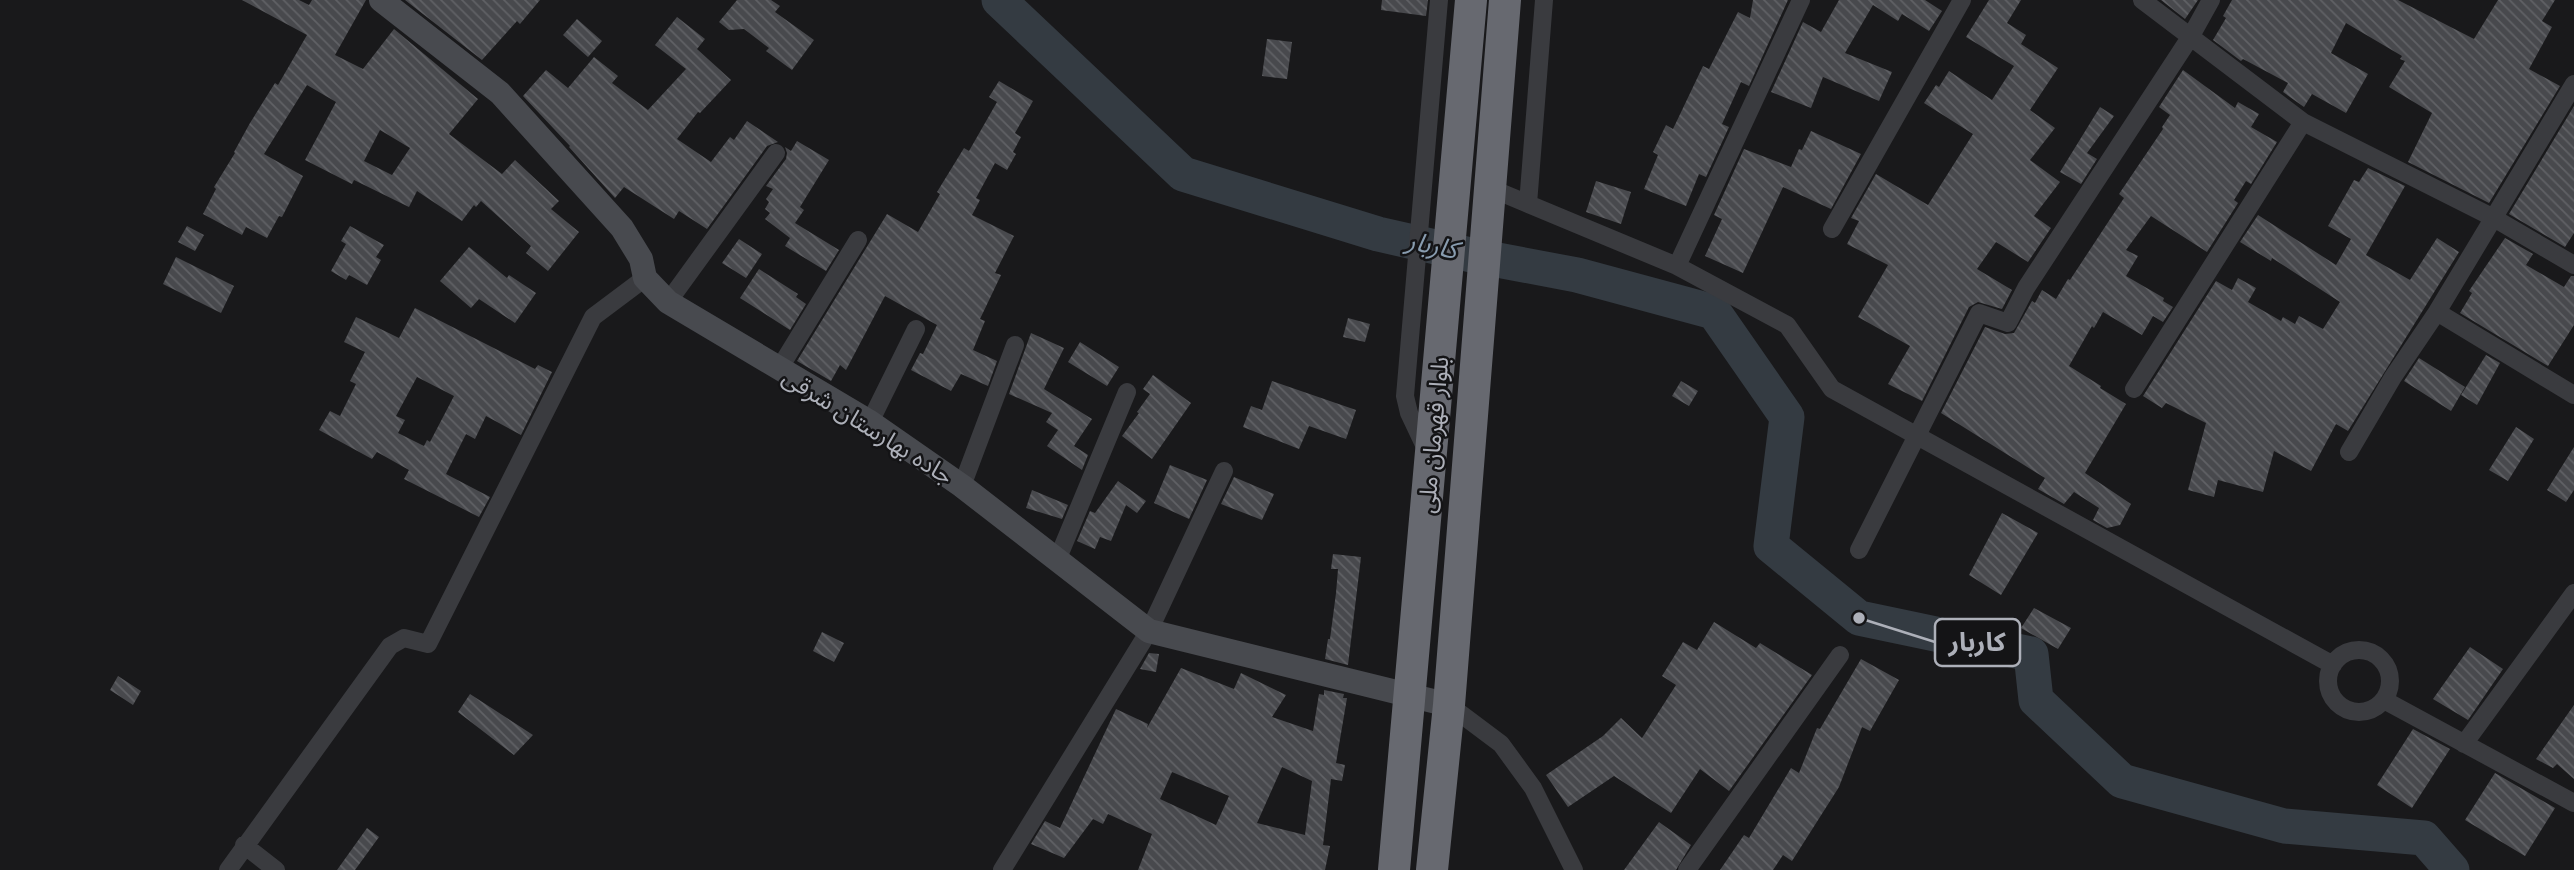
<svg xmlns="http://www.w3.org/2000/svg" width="2574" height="870" viewBox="0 0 2574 870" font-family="Poppins,'Noto Sans Arabic',sans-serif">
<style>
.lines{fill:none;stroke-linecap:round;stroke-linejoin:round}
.river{stroke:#343b42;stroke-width:35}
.building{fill:url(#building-back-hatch);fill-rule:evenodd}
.street{stroke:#3a3b3f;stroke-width:18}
.secondary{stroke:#484a4f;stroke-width:24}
.highway{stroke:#676970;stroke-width:32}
.labels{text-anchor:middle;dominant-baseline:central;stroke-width:5;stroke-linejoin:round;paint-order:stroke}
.street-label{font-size:24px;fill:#adb0b9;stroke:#141416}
.water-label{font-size:26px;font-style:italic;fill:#889caf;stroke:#141416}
.leader{fill:none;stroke:#adb0b9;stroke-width:2.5}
.callout-dot{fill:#adb0b9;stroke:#141416;stroke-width:2.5}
.callout{fill:#141416;stroke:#adb0b9;stroke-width:2.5}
.callout-label{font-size:26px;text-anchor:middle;font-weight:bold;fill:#adb0b9}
</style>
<defs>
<pattern id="building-back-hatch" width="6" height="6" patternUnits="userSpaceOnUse" patternTransform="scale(1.75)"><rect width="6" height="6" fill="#48494d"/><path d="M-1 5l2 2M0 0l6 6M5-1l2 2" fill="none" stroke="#606165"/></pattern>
</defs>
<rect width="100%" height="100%" fill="#19191b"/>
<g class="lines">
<path class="river" d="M999 0 1183 174 1378 234 1471 255 1577 275 1714 312 1787 417 1771 546 1859 618 2031 654 2036 700 2122 781 2284 826 2424 838 2452 870"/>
</g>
<path class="building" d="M242 0H299L309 5 312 0H366L335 55 363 69 394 29 478 99 449 134 502 174 515 160 559 201 551 209 579 232 548 271 526 253 531 246 481 201 476 207 474 205 462 221 417 191 409 207 354 180 352 184 305 160 336 102 307 85 264 154 303 176 282 217 279 216 267 238 246 227 242 235 203 214 216 189 214 187 235 153 234 152 250 123 275 83 278 85 307 35ZM380 130 410 148 392 175 364 161Z
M405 0H540L520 24 517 21 482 60Z
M737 0H771L780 6 775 12 814 40 792 70 766 51 769 48 744 29 729 30 719 22Z
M1382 0H1428L1426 16 1381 10Z
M1753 0H1788L1749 86 1741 82 1722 124 1729 127 1706 177 1699 174 1686 206 1644 189 1658 155 1653 152 1666 125 1673 129 1703 66 1709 69 1738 12 1750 18Z
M1839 0H1925L1942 11 1929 31 1902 14 1898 21 1873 5 1845 53 1892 72 1879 101 1823 77 1811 108 1771 92 1803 22 1821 32Z
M1989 0H2021L2007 23 2026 35 2021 44 2058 68 2030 110 2055 128 2030 160 2060 182 2034 216 2051 228 2028 262 1996 242 1977 269 2012 290 2002 309 1978 302 1969 307 1922 401 1888 384 1910 346 1858 317 1888 265 1847 244 1859 221 1851 218 1876 174 1928 205 1973 134 1924 103 1936 85 1939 87 1949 71 1992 100 2014 66 1966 37Z
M2161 0H2198L2185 19Z
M2232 0H2398L2474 39 2498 0H2555L2542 21 2552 27 2529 69 2560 86 2489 203 2408 162 2432 113 2389 87 2405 61 2400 59 2402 56 2346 23 2331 53 2368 74 2346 113 2312 94 2304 107 2283 92 2288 83 2243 59 2241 61 2213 40 2226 18 2223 16Z
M677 17 705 39 697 49 731 80 700 113 698 112 677 139 711 162 730 137 734 140 747 121 778 142 767 146 707 229 679 211 674 219 624 187 615 198 569 147 570 146 523 96 546 70 568 88 594 57 618 76 612 83 648 110 686 69 655 45Z
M577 19 602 41 588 57 563 35Z
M1267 39 1292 42 1287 79 1262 76Z
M2183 70 2235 108 2238 102 2259 114 2251 127 2277 142 2251 184 2246 181 2234 200 2238 203 2207 252 2151 216 2126 250 2138 256 2126 276 2164 298 2163 301 2173 307 2163 322 2153 316 2142 335 2103 312 2094 328 2092 326 2069 366 2101 386 2100 388 2126 404 2085 473 2131 504 2120 525 2107 528 2093 520 2099 508 2074 492 2064 504 2038 489 2045 478 1941 413 1985 327 2005 334 2014 333 2032 301 2035 303 2042 290 2056 299 2068 279 2070 280 2124 198 2119 194 2163 129 2162 127 2170 115 2159 107Z
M999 81 1033 101 1015 133 1021 137 1013 152 1016 154 1007 170 995 163 976 198 980 200 972 215 1014 236 995 273 1001 275 980 319 985 321 973 350 997 361 988 386 961 374 951 391 911 370 920 353 923 354 937 325 885 296 846 370 840 365 831 381 797 361 887 214 918 232 940 194 937 192 964 148 969 151 997 102 989 97Z
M2574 106V233L2565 247 2509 214Z
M2100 107 2114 116 2087 153 2097 159 2081 184 2060 172Z
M1811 131 1861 154 1831 209 1783 187 1743 273 1705 256 1722 219 1714 215 1744 149 1791 167 1799 149 1802 150Z
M797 141 829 160 800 207 804 210 795 223 839 250 826 271 785 246 790 238 765 219 770 213 765 209 769 202 766 199 773 189 766 186 786 159 787 153 785 147 791 151Z
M2368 168 2405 186 2366 255 2410 280 2437 238 2459 252 2348 431 2336 424 2311 471 2274 451 2263 492 2218 480 2214 497 2188 490 2206 423 2166 403 2162 408 2143 396 2216 281 2232 290 2238 278 2256 288 2248 302 2281 321 2283 317 2295 324 2299 316 2323 329 2340 302 2272 258 2271 261 2240 242 2258 215 2336 265 2351 239 2328 226 2354 180 2359 182Z
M1596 181 1631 192 1621 224 1586 212Z
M187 226 204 235 195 251 178 242Z
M350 226 384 245 376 257 381 260 367 285 349 275 346 280 331 271 346 244 341 241Z
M2505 238 2533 254 2526 265 2564 287 2571 276H2574V325L2548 366 2460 313 2472 293 2469 291Z
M739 239 762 254 746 278 722 263Z
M469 247 507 278 509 275 536 293 515 323 479 299 471 308 440 281Z
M176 257 234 286 221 313 163 284Z
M759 269 798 294 796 297 806 304 790 330 740 298Z
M415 308 535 369 538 365 552 372 521 435 486 416 475 439 466 434 446 474 490 497 479 517 404 479 409 470 377 452 372 459 319 430 330 411 340 416 356 384 350 381 365 352 344 342 356 317 399 338ZM417 377 454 396 430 442 427 440 424 446 398 433 405 420 396 416Z
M1348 318 1370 324 1365 342 1343 337Z
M1031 333 1064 348 1044 389 1092 419 1074 446 1088 455 1082 470 1047 446 1058 430 1046 422 1052 413 1009 394Z
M1080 342 1119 367 1107 386 1068 362Z
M2486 355 2500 363 2477 405 2461 395Z
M2419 358 2465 387 2451 411 2404 381Z
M1153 375 1191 403 1152 459 1122 436 1139 413 1137 412 1150 394 1143 389Z
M1272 381 1356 410 1346 439 1309 426 1299 449 1243 427 1251 406 1262 410Z
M1681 381 1698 391 1689 406 1672 396Z
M2516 427 2534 439 2508 481 2489 470Z
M2574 447V490L2566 502 2547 490Z
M1170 465 1207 480 1189 519 1154 503Z
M1234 477 1274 494 1262 520 1221 504Z
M1118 481 1146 501 1137 513 1126 505 1111 541 1100 537 1095 549 1077 541 1090 511 1095 513Z
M1032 490 1068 505 1062 519 1026 508Z
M2002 513 2038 533 2001 595 1969 575Z
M1333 554 1361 557 1348 665 1325 659 1328 639H1330L1336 593 1338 569H1331Z
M2034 608 2071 628 2058 649 2021 628Z
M1714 622 1756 648 1760 643 1812 675 1729 791 1700 769 1671 813 1614 776 1568 807 1546 775 1603 736 1621 718 1642 738 1676 685 1662 676 1683 642 1697 650Z
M822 632 844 643 834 662 813 651Z
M2470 647 2503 669 2468 720 2433 699Z
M1149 653 1159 654 1156 672 1140 669Z
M1861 659 1899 680 1870 731 1862 727 1839 787 1792 861 1783 855 1773 870H1720L1744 835 1749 838 1791 768 1799 773 1817 728 1820 729Z
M1181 668 1234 689 1241 673 1286 695 1272 717 1313 731 1319 694 1324 695V690L1344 694 1343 698H1347L1336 763 1345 765 1342 781 1331 779 1323 845 1330 846 1325 870H1138L1152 834 1108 814 1103 824 1093 819 1064 858 1031 844 1045 821 1060 828 1116 709 1148 724 1147 728ZM1282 767 1312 781 1305 835 1257 823ZM1172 772 1229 796 1216 825 1160 799Z
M118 676 141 691 133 705 110 690Z
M470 694 533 735 514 755 458 712Z
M2574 705V779L2557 764 2553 768 2536 759Z
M2413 729 2450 749 2412 808 2377 785Z
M2495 773 2555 808 2525 856 2465 820Z
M1659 822 1691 845 1676 870H1624Z
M367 828 379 837 355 870H337Z"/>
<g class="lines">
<path class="street" d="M2142 0 2303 122 2492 217 2574 265
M1490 188 1677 266 1787 325 1832 389 2333 665
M1528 204 1544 0
M1832 229 1962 0
M1677 266 1801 0
M668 302 776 153
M2437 312 2574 395
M779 369 858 240
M2134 389 2303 122
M870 422 916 329
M1426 449 1409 413 1405 396 1439 0
M2349 452 2393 377 2437 312 2574 84
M962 486 1015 345
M1859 550 1979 313 2008 323 2026 288 2191 36 2211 0
M1058 558 1127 392
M2328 681a31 31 0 1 1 62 0a31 31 0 1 1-62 0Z
M2384 700 2574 803
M1449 705 1501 744 1533 788 1574 870
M2464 744 2574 593
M244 845 276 870
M228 870 390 646 404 638 428 644 593 317 645 278
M1002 870 1149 631 1224 471
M1687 870 1840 655"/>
<path class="secondary" d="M381 0 500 93 622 228 641 259 645 278 668 302 870 422 962 486 1149 631 1449 705"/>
<path class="highway" d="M1394 870 1471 0
M1432 870 1449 705 1505 0"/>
</g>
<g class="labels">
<g class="street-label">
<text transform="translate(868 426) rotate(32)">جاده بهارستان شرقی</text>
<text transform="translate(1433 435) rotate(-85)">بلوار قهرمان ملی</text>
</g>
<g class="water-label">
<text transform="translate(1432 245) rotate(12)">کاربار</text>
</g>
</g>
<path class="leader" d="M1859 618L1935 642"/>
<circle class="callout-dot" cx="1859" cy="618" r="7"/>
<rect class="callout" x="1935" y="619" width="85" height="47" rx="7"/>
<g class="callout-label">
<text x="1977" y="651">کاربار</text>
</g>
</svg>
